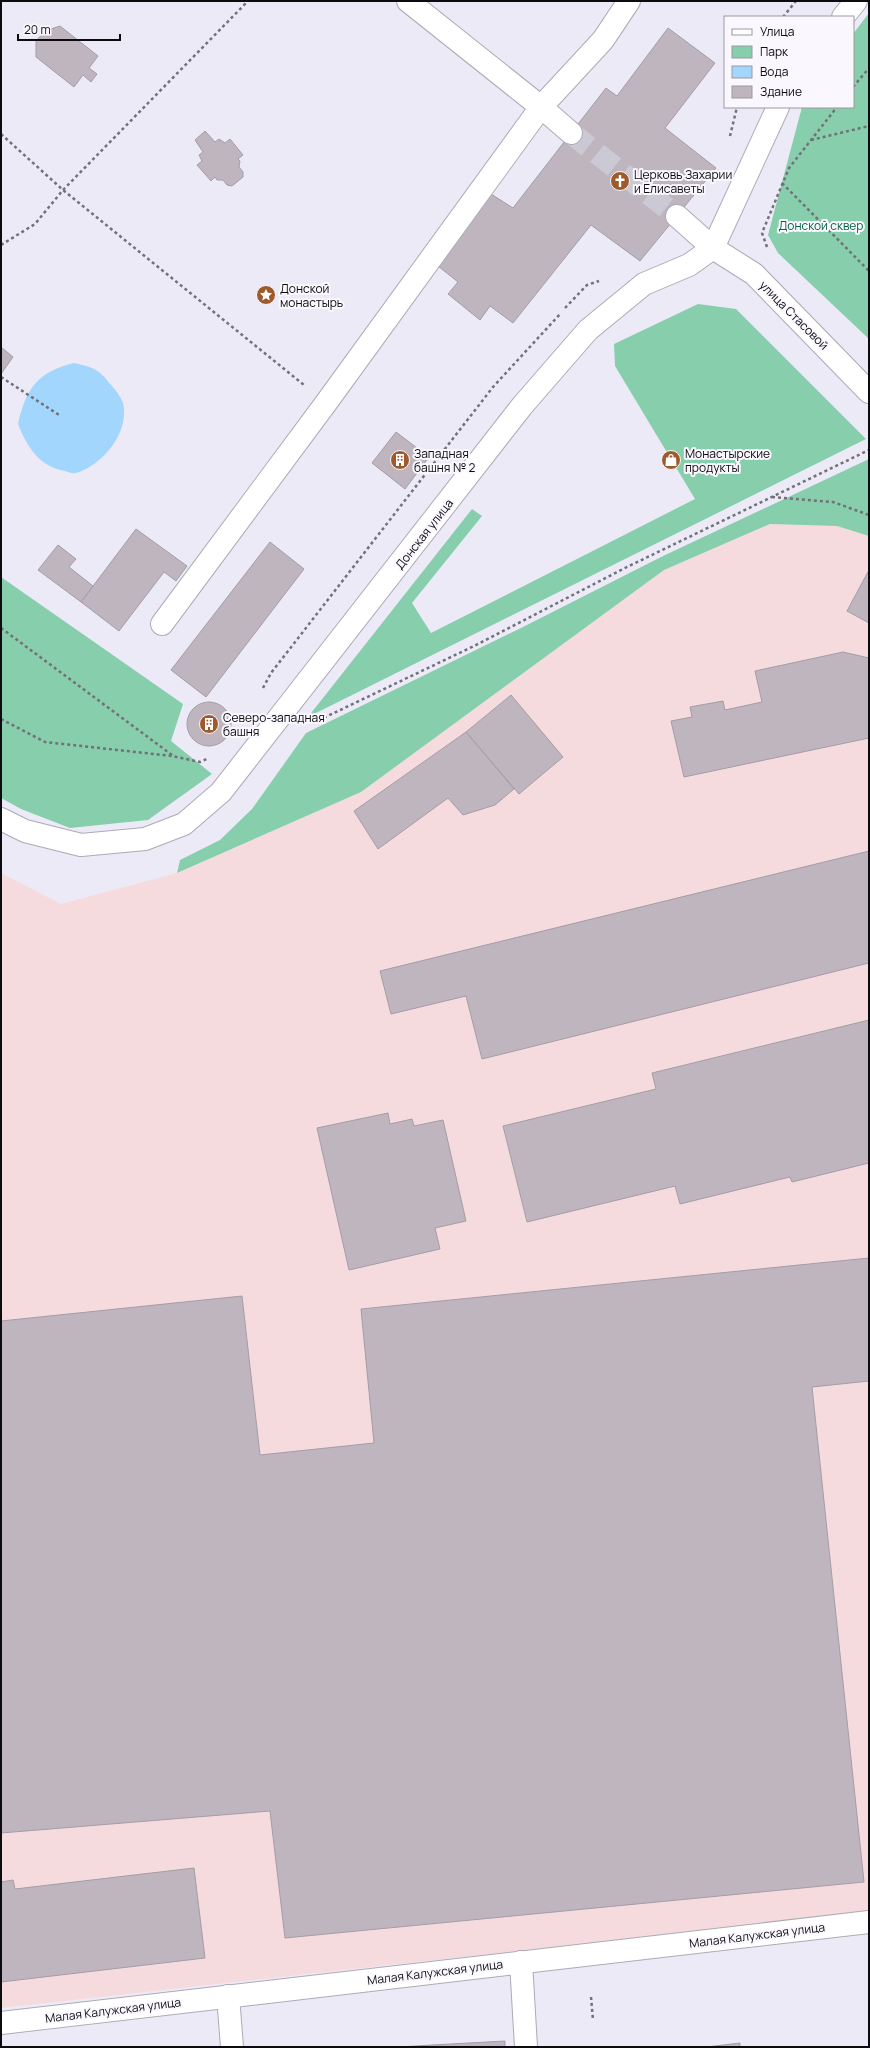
<svg xmlns="http://www.w3.org/2000/svg" width="870" height="2048" font-family="Manrope,sans-serif">
<rect width="100%" height="100%" fill="#edeaf7"/>
<path fill="#f5dbde" d="M770,524L837,526L869,536V1912L1,2008V873L61,904L177,873L361,792L664,570Z"/>
<g fill="#87ceac">
<path d="M869,13V339L778,253L768,235L802,107H853V34Z"/>
<path d="M698,304L736,309L866,439L308,717L472,509L482,516L412,603L431,633L695,499L615,366L614,344Z"/>
<path d="M869,459V536L837,526L770,524L664,570L361,792L177,873L180,860L220,840L252,809L306,733L521,628L663,556Z"/>
<path d="M1,577L183,704L171,741L212,774L148,820L70,828L21,809L1,798Z"/>
</g>
<path fill="#a3d6fc" d="M74,363C93,367 99,369 111,385C115,389 121,397 123,403C130,432 103,465 76,473C73,474 68,472 65,471C40,467 27,447 18,424C26,389 37,372 74,363Z"/>
<g fill="#bfb5bf" stroke="#a59ca5">
<path d="M60,26L98,56L89,68L97,74L91,82L83,75L74,87L36,57V41L45,31Z"/>
<path d="M668,28L715,63L665,128L716,168L640,261L591,225L513,323L490,306L480,320L448,294L458,282L438,266L491,194L513,208L606,88L617,96Z"/>
<path d="M205,131L215,142L219,139L225,143L230,139L243,155L238,159L240,161L239,167L243,172V177L232,186L227,185L223,180H217L215,177L211,181L197,165L202,161L199,155L203,152L195,140Z"/>
<path d="M1,347L13,357L1,374Z"/>
<path d="M396,432L429,457L405,489L372,463Z"/>
<path d="M136,529L187,566L176,581L164,572L119,631L81,602Z"/>
<path d="M270,542L304,569L206,697L171,670Z"/>
<path d="M58,545L76,559L69,567L93,586L81,602L38,570Z"/>
<path d="M869,570V623L847,611Z"/>
<path d="M843,652L869,658V738L684,777L671,721L692,717L690,707L723,701L725,710L762,702L755,671Z"/>
<path d="M511,695L563,757L519,794L466,732Z"/>
<circle cx="209" cy="724" r="22"/>
<path d="M466,732L514,789L495,805L463,815L448,798L378,849L354,811Z"/>
<path d="M869,851V963L482,1059L466,996L391,1014L380,971Z"/>
<path d="M869,1020V1163L792,1182L790,1177L680,1204L675,1186L527,1222L503,1126L656,1089L652,1073Z"/>
<path d="M388,1113L390,1124L412,1119L414,1126L443,1120L466,1221L435,1228L440,1249L349,1270L317,1128Z"/>
<path d="M869,1258V1381L812,1387L864,1882L285,1938L270,1811L1,1833V1321L242,1296L260,1455L374,1443L361,1309Z"/>
<path d="M194,1868L205,1958L1,1982V1882L13,1880L15,1889Z"/>
<path d="M505,2041V2047H399L432,2045Z"/>
<path d="M740,2043V2047H706Z"/>
</g>
<g fill="none" stroke-linecap="round" stroke-linejoin="round">
<path stroke="#cbc9d4" stroke-width="22" stroke-dasharray="22 11" stroke-linecap="butt" d="M571,133L677,216"/>
<defs>
<g id="minor">
<path d="M408,1L541,107L603,40L629,1"/>
<path d="M843,17L856,1"/>
<path d="M677,216L713,248L754,274L869,392"/>
<path d="M162,624L326,403L541,107L571,133"/>
<path d="M1,819L25,831L81,845L145,839L184,824L221,792L522,406L588,330L644,284L689,265L713,248L778,107"/>
<path d="M521,1962L526,2047"/>
<path d="M228,1996L232,2047"/>
<path d="M1,2023L869,1922"/>
</g>
</defs>
<use href="#minor" stroke="#adaab6" stroke-width="24"/>
<g stroke="#727078" stroke-width="2.5" stroke-dasharray="3 3" stroke-linecap="butt">
<path d="M783,17L796,1"/>
<path d="M853,87L869,68"/>
<path d="M1,134L63,190L304,385"/>
<path d="M730,136L737,107"/>
<path d="M811,140L869,126"/>
<path d="M782,183L869,271"/>
<path d="M1,245L35,224L63,190L248,1"/>
<path d="M767,247L762,233L789,168L837,107"/>
<path d="M565,308L587,285L599,281"/>
<path d="M1,377L59,415"/>
<path d="M772,497L833,502L869,515"/>
<path d="M1,628L172,755"/>
<path d="M263,688L271,673L493,387L561,313"/>
<path d="M1,719L45,742L172,756L200,762L209,758"/>
<path d="M313,723L474,646L627,567L869,450"/>
<path d="M591,1997L593,2020"/>
</g>
<use href="#minor" stroke="#fff" stroke-width="22"/>
</g>
<defs>
<symbol id="church-disc" viewBox="-11 -11 22 22"><circle r="9.5" fill="#9e5a2b" stroke="#faf8fe"/><path d="M-1.2-6h2.4v3.5h3.3v2.4h-3.3V6h-2.4V-.1h-3.3v-2.4h3.3Z" fill="#fff"/></symbol>
<symbol id="sight-disc" viewBox="-11 -11 22 22"><circle r="9.5" fill="#9e5a2b" stroke="#faf8fe"/><path d="M0-6L1.8-2.2L6-1.7L2.9 1.2L3.7 5.4L0 3.3L-3.7 5.4L-2.9 1.2L-6-1.7L-1.8-2.2Z" fill="#fff"/></symbol>
<symbol id="building-disc" viewBox="-11 -11 22 22"><circle r="9.5" fill="#9e5a2b" stroke="#faf8fe"/><path d="M-4-6H4V6H1V3H-1V6H-4ZM-2.5-4.3h1.7v1.8h-1.7ZM.8-4.3h1.7v1.8H.8ZM-2.5-1h1.7V.8h-1.7ZM.8-1h1.7V.8H.8Z" fill="#fff"/></symbol>
<symbol id="shop-disc" viewBox="-11 -11 22 22"><circle r="9.5" fill="#9e5a2b" stroke="#faf8fe"/><path d="M-5-2.5h2.3a2.7 3.5 0 0 1 5.4 0H5L5.5 6h-11ZM-1.5-2.5h3a1.5 2.3 0 0 0-3 0Z" fill="#fff"/></symbol>
</defs>
<g fill-rule="evenodd">
<use href="#church-disc" x="609" y="170" width="22" height="22"/>
<use href="#sight-disc" x="255" y="284" width="22" height="22"/>
<use href="#building-disc" x="389" y="449" width="22" height="22"/>
<use href="#shop-disc" x="660" y="449" width="22" height="22"/>
<use href="#building-disc" x="198" y="713" width="22" height="22"/>
</g>
<g text-anchor="middle" dominant-baseline="central" stroke-width="4" stroke-linejoin="round" paint-order="stroke">
<g font-size="12" fill="#0c0b0f" stroke="#faf8fe" text-anchor="start">
<text x="634" y="174">Церковь Захарии<tspan x="634" dy="14">и Елисаветы</tspan></text>
<text x="280" y="288">Донской<tspan x="280" dy="14">монастырь</tspan></text>
<text x="414" y="453">Западная<tspan x="414" dy="14">башня № 2</tspan></text>
<text x="685" y="453">Монастырские<tspan x="685" dy="14">продукты</tspan></text>
<text x="223" y="717">Северо-западная<tspan x="223" dy="14">башня</tspan></text>
</g>
<g font-size="12" fill="#076344" stroke="#faf8fe">
<text x="821" y="225">Донской сквер</text>
</g>
<g font-size="12" fill="#0c0b0f" stroke="#faf8fe">
<text transform="translate(794 315) rotate(45)">улица Стасовой</text>
<text transform="translate(424 534) rotate(-52)">Донская улица</text>
<text transform="translate(757 1935) rotate(-7)">Малая Калужская улица</text>
<text transform="translate(435 1972) rotate(-7)">Малая Калужская улица</text>
<text transform="translate(113 2010) rotate(-7)">Малая Калужская улица</text>
</g>
</g>
<rect width="870" height="2048" fill="none" stroke="#0c0b0f" stroke-width="4"/>
<rect x="724" y="16" width="130" height="92" fill="#faf8fe" stroke="#9b999e"/>
<rect x="732" y="29" width="20" height="6" fill="#ffffff" stroke="#9b999e"/>
<text x="760" y="36" font-size="12" fill="#0c0b0f">Улица</text>
<rect x="732" y="46" width="20" height="12" fill="#87ceac" stroke="#9b999e"/>
<text x="760" y="56" font-size="12" fill="#0c0b0f">Парк</text>
<rect x="732" y="66" width="20" height="12" fill="#a3d6fc" stroke="#9b999e"/>
<text x="760" y="76" font-size="12" fill="#0c0b0f">Вода</text>
<rect x="732" y="86" width="20" height="12" fill="#bfb5bf" stroke="#9b999e"/>
<text x="760" y="96" font-size="12" fill="#0c0b0f">Здание</text>
<path d="M18 34v6h102v-6" fill="none" stroke="#0c0b0f" stroke-width="2"/>
<text x="24" y="34" font-size="12" fill="#0c0b0f" stroke="#faf8fe" stroke-width="3" paint-order="stroke">20 m</text>
</svg>
